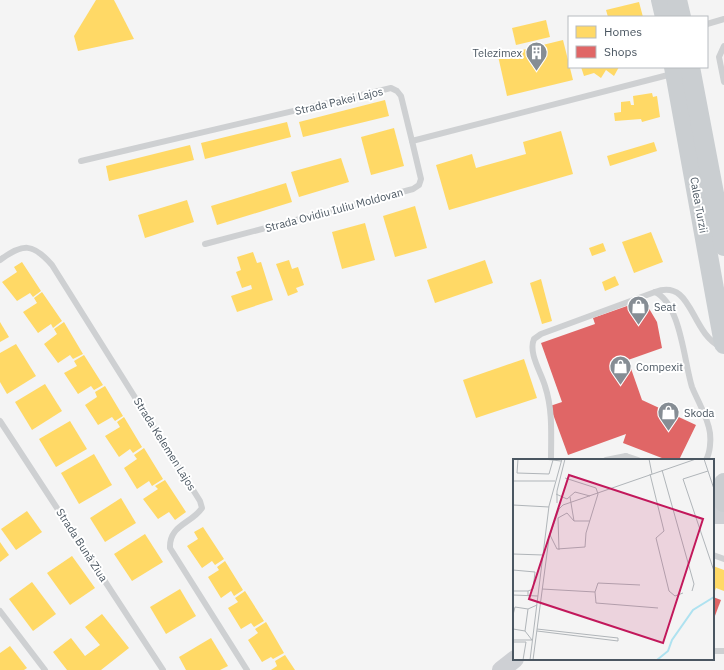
<svg xmlns="http://www.w3.org/2000/svg" width="724" height="670" font-family="'IBM Plex Sans',sans-serif">
<rect width="100%" height="100%" fill="#f4f4f4"/>
<g fill="#ffd966">
<path d="M96,0H114L134,39L78,51L74,36Z"/>
<path d="M639,2L643,17H608L606,10Z"/>
<path d="M546,20L550,37L516,45L512,28Z"/>
<path d="M563,40L573,80L507,96L498,56Z"/>
<path d="M581,67H619L614,76L606,70L601,78L594,73L584,76Z"/>
<path d="M652,93L653,97L657,96L660,117L642,122L641,119L615,121L614,113L621,112V102L630,101L631,105H634L633,96Z"/>
<path d="M385,100L389,116L303,137L299,122Z"/>
<path d="M287,122L291,137L205,159L201,143Z"/>
<path d="M394,128L404,166L371,175L361,137Z"/>
<path d="M561,131L573,174L449,210L436,165L472,154L476,168L526,154L523,142Z"/>
<path d="M654,142L657,151L610,166L607,156Z"/>
<path d="M190,145L194,160L109,181L106,166Z"/>
<path d="M341,158L349,182L299,197L291,172Z"/>
<path d="M286,183L292,202L217,225L211,206Z"/>
<path d="M187,200L194,222L145,238L138,215Z"/>
<path d="M415,206L427,248L395,257L383,216Z"/>
<path d="M365,223L375,260L342,269L332,232Z"/>
<path d="M651,232L663,262L634,273L622,242Z"/>
<path d="M603,243L606,251L592,256L589,248Z"/>
<path d="M253,252L257,263L261,262L273,300L237,312L231,296L252,289L251,285L242,288L236,272L241,270L237,257Z"/>
<path d="M289,260L292,269L298,267L304,285L296,288L298,292L288,296L276,264Z"/>
<path d="M485,260L493,283L435,303L427,280Z"/>
<path d="M22,262L41,291L33,297L30,293L17,301L2,282L17,272L14,267Z"/>
<path d="M615,276L619,285L605,291L602,282Z"/>
<path d="M541,279L552,321L542,324L530,283Z"/>
<path d="M42,292L62,321L53,328L51,324L38,333L23,312L37,303L34,298Z"/>
<path d="M0,322L9,337L0,342Z"/>
<path d="M64,322L83,354L73,359L70,355L58,363L44,344L57,334L54,329Z"/>
<path d="M16,344L36,376L7,394L0,382V353Z"/>
<path d="M84,355L103,385L94,390L91,386L78,394L64,373L77,366L74,361Z"/>
<path d="M524,359L537,398L476,418L463,380Z"/>
<path d="M45,384L62,411L32,430L15,402Z"/>
<path d="M105,386L123,416L115,421L112,417L98,425L85,405L97,397L95,392Z"/>
<path d="M124,417L142,447L133,453L130,449L119,457L105,436L120,427L117,422Z"/>
<path d="M70,421L87,449L56,467L39,439Z"/>
<path d="M144,448L163,479L152,486L149,481L137,489L124,468L137,459L134,455Z"/>
<path d="M94,454L112,485L79,504L61,473Z"/>
<path d="M165,480L186,512L175,520L169,512L158,519L143,499L158,489L155,486Z"/>
<path d="M121,498L136,523L105,542L90,518Z"/>
<path d="M27,511L42,532L16,550L1,529Z"/>
<path d="M203,527L224,559L215,565L212,561L202,568L187,546L198,539L194,532Z"/>
<path d="M145,534L163,562L132,581L114,554Z"/>
<path d="M0,542L9,555L0,562Z"/>
<path d="M72,556L95,588L70,605L47,573Z"/>
<path d="M225,561L243,590L234,596L231,591L221,598L208,577L219,570L217,567Z"/>
<path d="M713,566L724,570V591L716,588L713,596Z"/>
<path d="M32,582L56,614L33,631L9,599Z"/>
<path d="M180,589L196,616L166,634L150,607Z"/>
<path d="M245,591L264,621L254,627L251,623L241,629L228,608L238,602L235,598Z"/>
<path d="M102,614L129,648L101,670H67L53,652L71,638L85,656L100,645L85,627Z"/>
<path d="M266,622L284,653L273,659L271,657L262,662L248,640L258,633L255,629Z"/>
<path d="M211,638L228,666L220,670H186L179,657Z"/>
<path d="M10,646L27,668L24,670H0V653Z"/>
<path d="M285,655L295,670H271L277,666L275,661Z"/>
</g>
<g fill="#e06666">
<path d="M644,300L657,322L662,348L628,360L642,400L696,425L679,460H667L623,443L626,434L568,455L550,406L562,402L541,343L595,324L593,318Z"/>
<path d="M713,597L721,600L713,621Z"/>
</g>
<g fill="none" stroke-linecap="round" stroke-linejoin="round">
<g stroke="#ced0d2" stroke-width="6">
<path d="M707,24L724,19"/>
<path d="M724,46L719,57L724,82"/>
<path d="M81,161L391,88L397,91L401,96L412,141L672,74"/>
<path d="M205,244L413,189L419,185L421,179L412,141"/>
<path d="M0,260C23,243 33,243 52,265L200,501L202,508C191,524 169,525 170,548L247,670"/>
<path d="M655,292C681,304 684,362 692,387C698,402 708,417 710,433C711,441 710,453 706,460"/>
<path d="M0,421L163,670"/>
<path d="M626,456L638,460"/>
<path d="M551,460C551,435 553,410 545,386C541,372 528,353 534,339L541,334L655,292C693,278 690,333 721,347"/>
<path d="M606,460L626,456L628,460"/>
<path d="M713,555L724,559"/>
<path d="M0,611L45,670"/>
<path d="M713,651H724"/>
</g>
<g stroke="#ced0d4" stroke-width="18">
<path d="M713,515H724"/>
<path d="M501,670L515,659"/>
</g>
<g stroke="#caced1" stroke-width="20">
<path d="M661,0L665,17"/>
<path d="M677,0L681,17"/>
<path d="M674,67L724,344"/>
<path d="M690,67L724,246"/>
<path d="M724,483L722,490L724,502"/>
</g>
</g>
<defs>
<symbol id="building-pin" viewBox="-11 -11 22 30"><path d="M0 17L-7.5 6A9.5 9.5 0 1 1 7.5 6Z" fill="#868d94" stroke="#fff"/><path d="M-4-6H4V6H1V3H-1V6H-4ZM-2.5-4.3h1.7v1.8h-1.7ZM.8-4.3h1.7v1.8H.8ZM-2.5-1h1.7V.8h-1.7ZM.8-1h1.7V.8H.8Z" fill="#fff"/></symbol>
<symbol id="shop-pin" viewBox="-11 -11 22 30"><path d="M0 17L-7.5 6A9.5 9.5 0 1 1 7.5 6Z" fill="#868d94" stroke="#fff"/><path d="M-5-2.5h2.3a2.7 3.5 0 0 1 5.4 0H5L5.5 6h-11ZM-1.5-2.5h3a1.5 2.3 0 0 0-3 0Z" fill="#fff"/></symbol>
</defs>
<g fill-rule="evenodd">
<use href="#building-pin" x="524" y="40" width="25" height="34"/>
<use href="#shop-pin" x="626" y="294" width="25" height="34"/>
<use href="#shop-pin" x="608" y="354" width="25" height="34"/>
<use href="#shop-pin" x="656" y="400" width="25" height="34"/>
</g>
<g text-anchor="middle" dominant-baseline="central" stroke-width="4" stroke-linejoin="round" paint-order="stroke">
<g font-size="11" fill="#4a5661" stroke="#fff" text-anchor="start">
<text x="522" y="53" text-anchor="end">Telezimex</text>
<text x="654" y="307">Seat</text>
<text x="636" y="367">Compexit</text>
<text x="684" y="413">Skoda</text>
</g>
<g font-size="11" fill="#4a5661" stroke="#fff">
<text transform="translate(339 101) rotate(-13)">Strada Pakei Lajos</text>
<text transform="translate(699 205) rotate(80)">Calea Turzii</text>
<text transform="translate(334 210) rotate(-15)">Strada Ovidiu Iuliu Moldovan</text>
<text transform="translate(165 444) rotate(58)">Strada Kelemen Lajos</text>
<text transform="translate(82 545) rotate(57)">Strada Bună Ziua</text>
</g>
</g>
<g transform="translate(513 459)">
<rect width="201" height="201" fill="#f4f4f4"/>
<path fill="none" stroke="#aee2f0" stroke-width="2" d="M144,201L155,192L159,181L180,151L201,138"/>
<path fill="none" stroke="#b0b5b9" stroke-width="1" d="M5,0L4,14L36,15L40,1M31,0L48,2M136,0L139,15M191,0L201,30M149,11L181,125L179,132M195,12L170,20L201,112M137,15L151,72L143,79L156,132L162,137L170,134M0,22H42M43,35L54,40L62,33L77,37M57,38L61,62H77M44,44V32L52,0M0,46L36,48M37,76L44,90L72,88L73,74L85,35L83,29L52,19M46,91L45,59L54,54L61,62M0,95L30,96M0,111L22,113L20,130L15,132V137M29,130L82,133L83,144L145,149M0,132H15M82,133L85,124L127,126M0,136L25,137M0,156L2,148L15,150M0,170L12,172M24,172L105,182V179L24,170M0,181H19M19,181L12,172L15,150L24,146M0,183H13L10,201M17,201L36,47L49,0M20,201L36,79L46,50L50,46L183,0"/>
<path fill="#c2185b" fill-opacity="0.15" stroke="#c2185b" stroke-width="2" d="M56,16L190,60L150,184L16,140Z"/>
<rect width="201" height="201" fill="none" stroke="#4a5661" stroke-width="2"/>
</g>
<rect x="568" y="16" width="140" height="52" fill="#ffffff" stroke="#b7bbc0"/>
<rect x="576" y="26" width="20" height="12" fill="#ffd966" stroke="#b7bbc0"/>
<text x="604" y="36" font-size="12" fill="#4a5661">Homes</text>
<rect x="576" y="46" width="20" height="12" fill="#e06666" stroke="#b7bbc0"/>
<text x="604" y="56" font-size="12" fill="#4a5661">Shops</text>
</svg>
